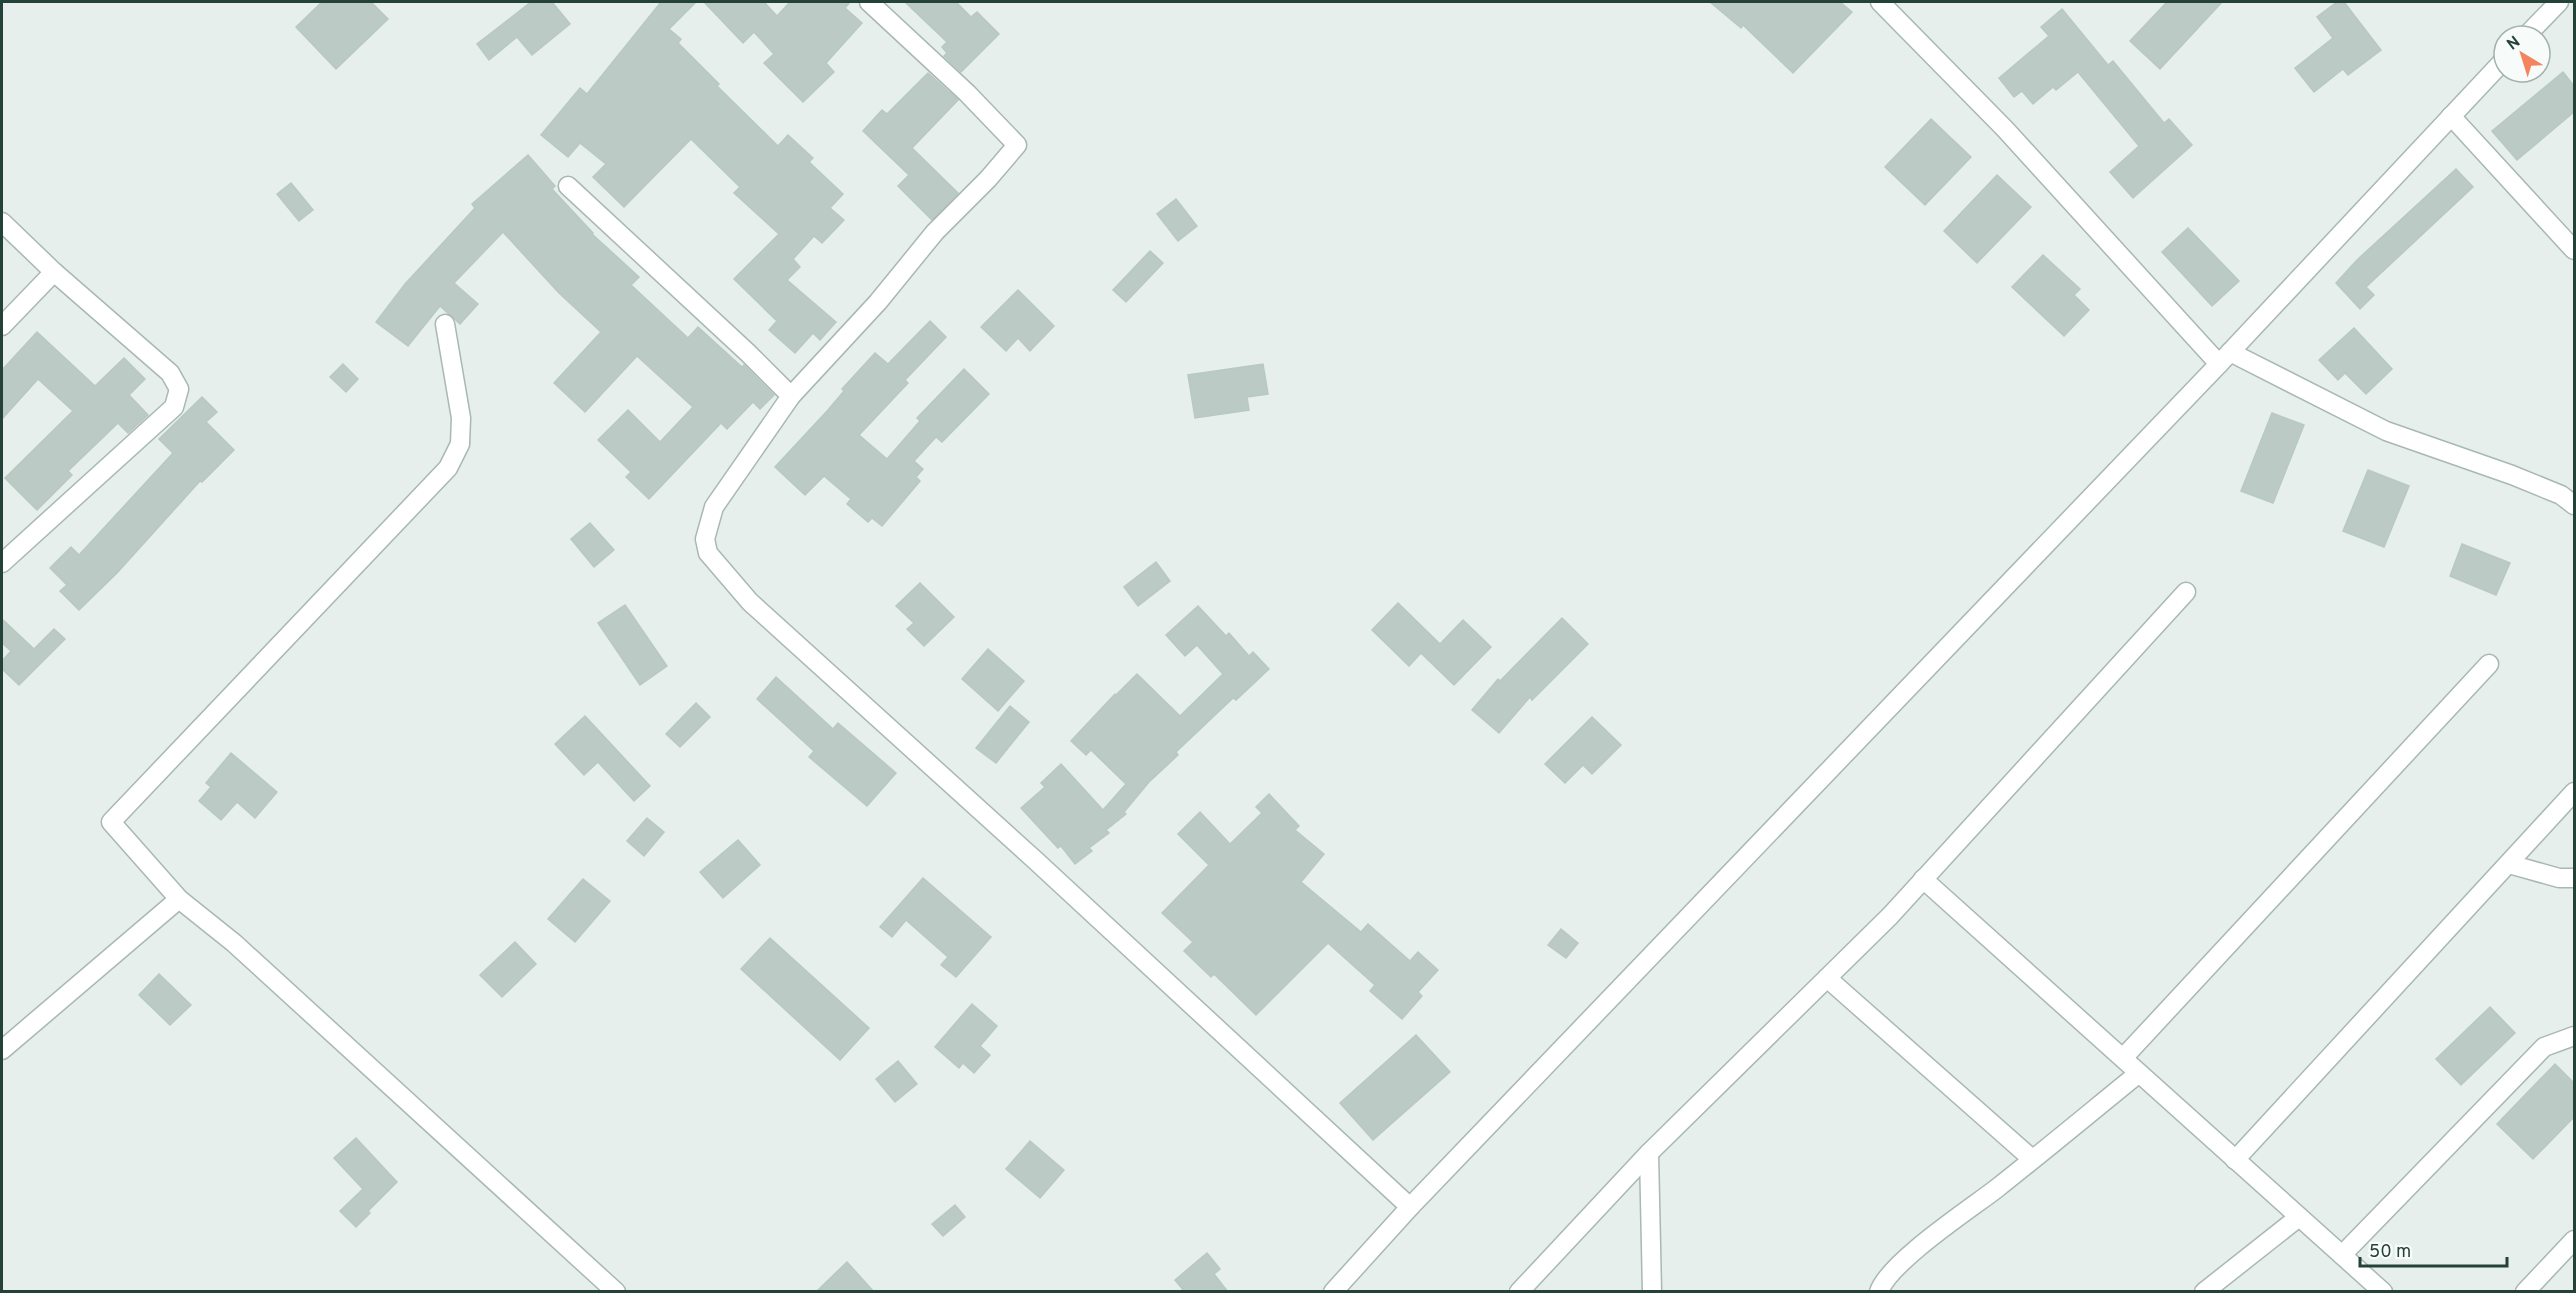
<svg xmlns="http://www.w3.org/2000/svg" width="2576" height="1293" font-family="Overpass,sans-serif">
<rect width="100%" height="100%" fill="#e6efeb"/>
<g fill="#bbcac4" stroke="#b8c9c2" stroke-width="1.5">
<path d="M322,2H371L388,19L336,69L296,27Z"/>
<path d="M531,2H552L570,24L532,55L517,37L489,60L477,44Z"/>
<path d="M661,2H696L669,29L681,39L678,43L719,84L717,86L778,146L788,135L813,158L809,162L843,194L830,208L844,220L822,243L814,236L793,259L800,267L787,280L836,322L820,340L813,333L795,353L769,330L777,321L734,279L779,234L734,193L740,187L691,139L624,207L593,177L606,164L580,143L568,157L541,135L580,88L587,94Z"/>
<path d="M704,2H764L777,16L790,2H850L845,8L862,23L826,63L834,72L803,102L764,63L774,54L754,32L743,43Z"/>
<path d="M905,2H956L971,17L977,12L999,34L961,72L944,56L947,53L942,47L947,42Z"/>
<path d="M1710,2H1840L1852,12L1793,73L1743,25L1741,28Z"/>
<path d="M2167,2H2222L2160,69L2130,41Z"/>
<path d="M2337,2H2344L2381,50L2348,75L2343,69L2314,92L2295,68L2333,38L2317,17Z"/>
<path d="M2062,9L2108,65L2113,61L2164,123L2169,119L2192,145L2133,198L2110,172L2139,146L2078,72L2056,90L2053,87L2033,104L2022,91L2014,97L1999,78L2049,36L2041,27Z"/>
<path d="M2563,72L2574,86V112L2517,160L2492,131Z"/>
<path d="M928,73L958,100L912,148L958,193L932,220L898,186L909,175L863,131L882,110L887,114Z"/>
<path d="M1931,119L1971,157L1925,205L1885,167Z"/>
<path d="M528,155L555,186L552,189L593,233L592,234L639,277L631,285L688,338L698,327L742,367L744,365L774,395L760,409L753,402L727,429L721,423L649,499L626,477L631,472L598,440L628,410L660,442L693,407L637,356L585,412L554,383L601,332L559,293L503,232L454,283L478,304L460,324L440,306L408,346L376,322L405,284L475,208L472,204Z"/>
<path d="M2456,169L2473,187L2366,287L2374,295L2360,309L2336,283L2357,260Z"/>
<path d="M1997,175L2031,207L1977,263L1944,231Z"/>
<path d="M291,183L313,210L299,221L277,194Z"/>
<path d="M1176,199L1197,226L1178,241L1157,214Z"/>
<path d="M2188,228L2239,281L2212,306L2162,252Z"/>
<path d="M1150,251L1163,263L1126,302L1113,290Z"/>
<path d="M2043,255L2080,289L2074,295L2089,310L2064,336L2012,287Z"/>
<path d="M1018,290L1054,326L1030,351L1018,338L1006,351L981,327Z"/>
<path d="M930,321L946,337L905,380L908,383L859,435L887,459L920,421L917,418L964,369L989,394L942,442L936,437L914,461L923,469L916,477L920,481L882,526L872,518L868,522L847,504L851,499L824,476L805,495L775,467L828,410L844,391L842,389L875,353L888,364Z"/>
<path d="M2354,328L2392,369L2366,394L2345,373L2338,380L2319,360Z"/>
<path d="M37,332L95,386L124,358L145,379L129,395L148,415L128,433L118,423L68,471L72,475L37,510L5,478L73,411L38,379L2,419V370Z"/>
<path d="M343,364L358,379L346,392L330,377Z"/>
<path d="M1263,364L1268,394L1247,397L1249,410L1195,418L1188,375Z"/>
<path d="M202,397L217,412L206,422L234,450L202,482L200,481L117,573L79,610L60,591L67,585L50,568L71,547L79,555L173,453L159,439Z"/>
<path d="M2272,413L2304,425L2273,503L2241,491Z"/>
<path d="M2368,470L2409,486L2384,547L2343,531Z"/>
<path d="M590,523L614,550L594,567L571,539Z"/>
<path d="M2462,544L2510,563L2496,595L2450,576Z"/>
<path d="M1156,562L1170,581L1138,606L1124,587Z"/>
<path d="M920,583L954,617L924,646L907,629L914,623L896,606Z"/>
<path d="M1398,603L1440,644L1463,620L1491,647L1454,685L1421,653L1409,666L1372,630Z"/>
<path d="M625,605L667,666L640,685L598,623Z"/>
<path d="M1198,606L1226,636L1229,633L1249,656L1253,652L1269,669L1236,700L1233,698L1176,752L1178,755L1149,782L1124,812L1126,814L1106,830L1109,833L1089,848L1092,851L1075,864L1061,846L1058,848L1021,808L1045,787L1041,783L1061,764L1103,810L1126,784L1091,750L1086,755L1071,741L1115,694L1116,695L1137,674L1180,716L1223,674L1197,645L1185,656L1166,635Z"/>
<path d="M1562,618L1588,644L1532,700L1530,697L1499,733L1472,710L1498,679L1500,681Z"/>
<path d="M2,619L34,649L54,629L65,639L19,685L2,669V661L11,651L2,643Z"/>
<path d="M988,649L1024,681L998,711L962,679Z"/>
<path d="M776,677L833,729L838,723L896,773L867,806L809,757L814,751L757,699Z"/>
<path d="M696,703L710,717L680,747L666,734Z"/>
<path d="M1010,706L1029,722L996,763L976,748Z"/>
<path d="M585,716L650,786L634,801L598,762L584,775L555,744Z"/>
<path d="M1592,717L1621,745L1592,774L1583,765L1565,783L1545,764Z"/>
<path d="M231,753L277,792L255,818L237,802L221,820L199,801L211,787L206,783Z"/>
<path d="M1269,794L1299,826L1295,830L1324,854L1301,882L1361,932L1368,924L1410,961L1418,952L1438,970L1418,992L1422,996L1402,1019L1370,991L1375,985L1328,943L1256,1015L1214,974L1211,977L1184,951L1193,942L1162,913L1209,865L1178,834L1200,812L1230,844L1262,813L1256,807Z"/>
<path d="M647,818L664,832L644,856L627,841Z"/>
<path d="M738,840L760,865L723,898L700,872Z"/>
<path d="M923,878L991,937L956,977L941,965L948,957L906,920L892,937L880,927Z"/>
<path d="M583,879L610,901L575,942L548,919Z"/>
<path d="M1561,929L1578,943L1566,958L1548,945Z"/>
<path d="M770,938L869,1028L840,1060L741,969Z"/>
<path d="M515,942L536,964L502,997L480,975Z"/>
<path d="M159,974L191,1005L170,1025L139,995Z"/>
<path d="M972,1004L997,1026L980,1046L990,1055L974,1073L963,1063L959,1068L935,1047Z"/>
<path d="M2490,1007L2515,1033L2461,1085L2436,1059Z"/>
<path d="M1416,1035L1450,1072L1373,1140L1340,1103Z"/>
<path d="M898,1061L917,1084L895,1102L876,1079Z"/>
<path d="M2555,1064L2574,1083V1117L2533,1159L2497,1124Z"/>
<path d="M356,1138L397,1182L368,1211L370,1213L356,1227L340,1211L363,1189L334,1158Z"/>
<path d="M1030,1141L1064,1170L1040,1198L1006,1169Z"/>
<path d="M955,1205L965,1217L943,1236L932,1224Z"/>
<path d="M1207,1253L1220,1269L1214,1274L1228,1292H1185L1175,1280Z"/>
<path d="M847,1262L874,1292H816Z"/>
</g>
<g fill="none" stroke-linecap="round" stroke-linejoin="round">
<defs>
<g id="minor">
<path d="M869,2L967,93L1017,145L988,179L935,232L878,302L791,396L714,507L705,539L708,553L750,602L1035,860L1410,1207"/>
<path d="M1880,2L2005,129L2219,364"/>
<path d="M2451,116L2574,250"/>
<path d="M568,186L748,353L791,396"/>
<path d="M2,222L54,272L170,373L179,389L174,407L2,563"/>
<path d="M445,324L461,418L460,444L448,468L111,822L179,899L234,943L616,1292"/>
<path d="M2,326L54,272"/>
<path d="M2230,352L2386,431L2512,475L2561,495L2574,505"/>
<path d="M2509,864L2559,878H2574"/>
<path d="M1923,879L2383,1292"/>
<path d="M1827,978L2032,1159"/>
<path d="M2,1050L179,899"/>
<path d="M2123,1058L2489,664"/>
<path d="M1649,1153L1652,1292"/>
<path d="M2235,1160L2574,792"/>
<path d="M2342,1255L2544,1047L2574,1036"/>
<path d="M1519,1292L1649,1153L1890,916L2186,592"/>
<path d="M1879,1292C1888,1263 1970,1209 1996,1189C2044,1151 2091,1112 2139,1073"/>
<path d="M2204,1292L2299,1217"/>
<path d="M2525,1292L2574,1240"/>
</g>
<g id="tertiary">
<path d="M2526,36L2559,2"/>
<path d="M1333,1292L1410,1207L2219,364L2504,60"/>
</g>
</defs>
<use href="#minor" stroke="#a8b8b2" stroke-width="21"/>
<use href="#tertiary" stroke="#a8b8b2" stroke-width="21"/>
<use href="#minor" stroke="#fff" stroke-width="18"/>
<use href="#tertiary" stroke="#fff" stroke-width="18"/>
</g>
<rect width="2576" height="1293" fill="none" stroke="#24423a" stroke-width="6"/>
<g transform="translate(2522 54) rotate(322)"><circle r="28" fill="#f7fbf9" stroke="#a3b1ad" stroke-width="1.5"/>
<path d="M0-4.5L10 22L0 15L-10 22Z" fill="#f4845f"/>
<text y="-9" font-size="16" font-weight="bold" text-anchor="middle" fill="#24423a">N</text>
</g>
<path d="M2360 1257v9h147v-9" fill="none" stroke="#24423a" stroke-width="3"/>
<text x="2369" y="1257" font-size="18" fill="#24423a" stroke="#f7fbf9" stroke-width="4.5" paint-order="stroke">50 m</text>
</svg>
